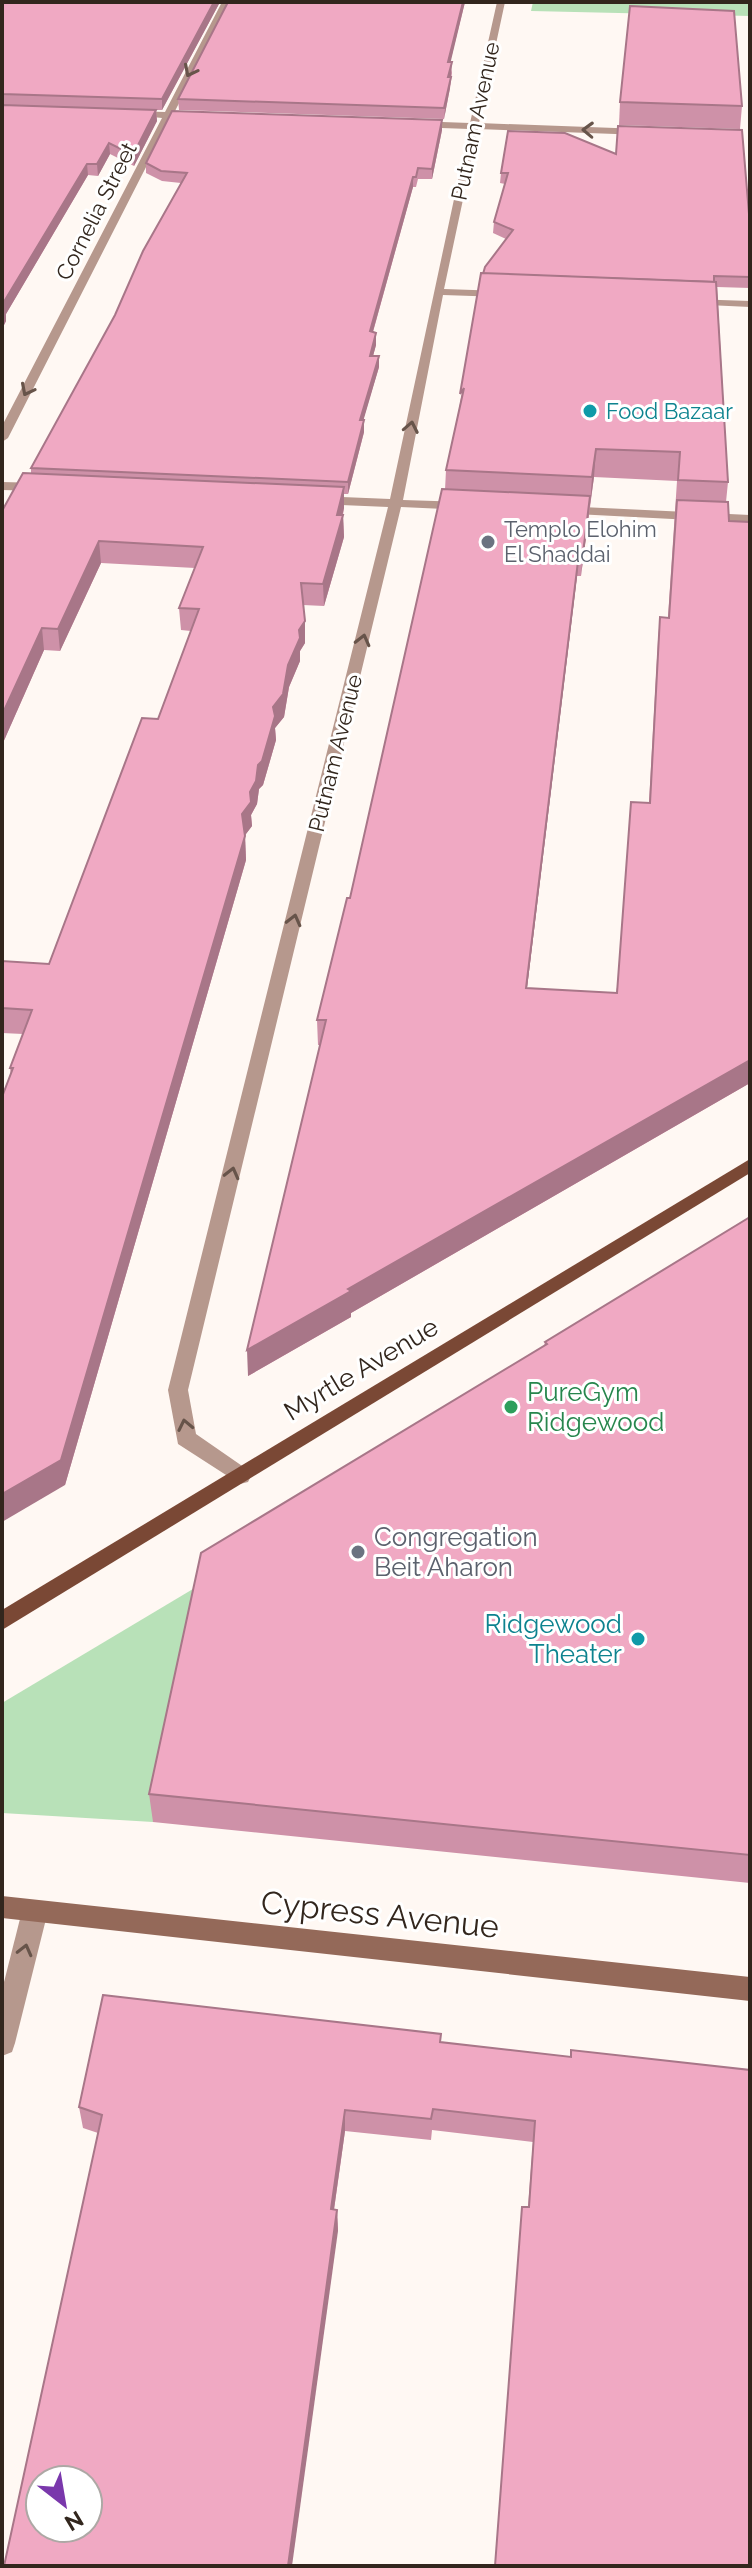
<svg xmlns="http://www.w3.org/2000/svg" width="752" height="2568" font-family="Raleway,sans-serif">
<rect width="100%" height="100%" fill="#fff8f3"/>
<g fill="#b8e1b8">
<path d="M533,2H750V16L531,11Z"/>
<path d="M203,1583L153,1822L2,1813V1703Z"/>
</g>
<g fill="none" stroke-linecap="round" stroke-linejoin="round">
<g fill="#b6988d" fill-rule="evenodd">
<path d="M222,2H230L174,113L199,116L194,119L171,118L8,438L2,442V426L162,118L125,114L130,111L165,112Z"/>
<path d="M497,2H505L479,123L642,129L647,132L642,135L478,129L444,289L502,291L507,294L502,297L443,295L403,500L466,502L472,506L466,510L401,507L188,1390L196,1434L248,1470L251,1476L248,1482L240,1484L178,1444L168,1390L388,507L318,504L312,500L318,496L390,499L469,129L414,127L409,124L414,121L470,123Z"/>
<path d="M690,299L750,301V307L686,304V300Z"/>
<path d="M2,482L42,483L48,487L42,491L2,490Z"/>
<path d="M561,506L750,515V523L556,513L555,510Z"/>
<path d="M35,1900L44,1903L48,1911L15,2043L12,2052L2,2056V1990L22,1911L26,1903Z"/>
</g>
<path fill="#946959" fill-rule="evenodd" d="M2,1896L750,1977V2001L2,1918Z"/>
<path fill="#7a4835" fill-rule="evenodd" d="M750,1159V1173L2,1630V1610Z"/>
</g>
<g fill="#ce91a8" fill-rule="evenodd">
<path d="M2,2H220L162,110H156L157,121L134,166L110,154L98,176L88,175L6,314V321L2,329Z"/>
<path d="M465,2L450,62L452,73L450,88L444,119L179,110L178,99Z"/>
<path d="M620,102L742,106L740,129L619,125Z"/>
<path d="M442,120V130L432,179H418L416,187H413L373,332L376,345L373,356L379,367L363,420L364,432L348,494H344V508L343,515L344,537L324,606L303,605L305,643L300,651V661L289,687L284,717L275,728L276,740L263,785L259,789L257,804L251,815L252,826L245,835L246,860L65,1485L10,1068L23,1034L2,1033V961L49,964L158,719L191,631L181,630L179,608L195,568L101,563L60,651L44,650L2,745V511L31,473V468L115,315L181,183L162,181L146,173V163Z"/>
<path d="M508,131L750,226V288L717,287L728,482L726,502L750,1083L351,1313V1317L248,1376L320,1045H318L317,1020L350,898L445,490L446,470L459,409L483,274L506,239L493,233L494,222L505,184L500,183L501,173ZM594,477L677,481L668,617H660L658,640L649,803L616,993L527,988L577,576H581Z"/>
<path d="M750,1217V1883L153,1822L149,1794L544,1346L545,1342Z"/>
<path d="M441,2042L570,2057L750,2070L528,2207L533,2142L432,2130L431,2140L345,2131L334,2210H337L338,2231L98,2133L83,2128L79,2107Z"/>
</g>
<g fill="#a87688">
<path d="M214,2H220L162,110V99Z"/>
<path d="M463,2H465L448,73V62Z"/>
<path d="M452,62L450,88L444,119L448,77Z"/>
<path d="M156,110L157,121L134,166L133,155Z"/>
<path d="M442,120V130L432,179V169Z"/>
<path d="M109,143L110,154L98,176L97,164Z"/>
<path d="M87,164L88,175L6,314V321L2,329V305Z"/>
<path d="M413,177V187L370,342V331Z"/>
<path d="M376,333V345L370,367V356Z"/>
<path d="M379,356V367L360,432V420Z"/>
<path d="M364,420V432L348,494V482Z"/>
<path d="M596,449L594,477L590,505L592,477Z"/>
<path d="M344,487V508L337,537V515Z"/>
<path d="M590,496L588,519L581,576L583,553Z"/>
<path d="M343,515L344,537L324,606L323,584Z"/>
<path d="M99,541L101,563L60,651L58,629Z"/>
<path d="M579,553L577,576L524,1013L526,988Z"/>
<path d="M305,621V643L300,651V661L289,687L284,717L275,728L276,740L263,785L259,789L257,804L251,815L252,826L243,838L242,814L258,765L273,707L299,630Z"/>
<path d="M42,628L44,650L2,745V715Z"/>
<path d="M245,836L246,860L65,1485L2,1522V1494Z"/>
<path d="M750,1060V1083L351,1313V1317L248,1376L247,1350L348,1289Z"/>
<path d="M345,2110V2131L331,2230V2209Z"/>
<path d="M337,2210L338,2231L292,2566H288Z"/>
</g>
<g fill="#f0a9c3" stroke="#a87688" stroke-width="2" fill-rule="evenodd">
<path d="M2,2H214L162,99L2,94Z"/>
<path d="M228,2H463L448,62H452L448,77H451L444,108L178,99Z"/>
<path d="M630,6L734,11L742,106L620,102Z"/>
<path d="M2,105L156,110L133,155L109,143L97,164H87L2,305Z"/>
<path d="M172,111L442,120L432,169L418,168L416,177H413L370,331L376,333L370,356H379L360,420H364L348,482L31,468L115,315L143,251L187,173L161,171L146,163Z"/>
<path d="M618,126L742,130L750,226V277L714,276V282L483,274L485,267L513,230L494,222L508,173H501L508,131L565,133L616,154Z"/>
<path d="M481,273L716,282L728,482L678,480L680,452L596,449L592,477L446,470L464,388L460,394Z"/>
<path d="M23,473L344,487L337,515H343L323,584L301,583L305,621L299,630L300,638L288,665L283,694L273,707L275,716L262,761L258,765L256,781L250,792L251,802L242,814L245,836L61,1460L2,1494V1097L13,1068H10L32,1010L2,1008V961L49,964L142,718L158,719L199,609L179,608L203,547L99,541L58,629L42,628L2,715V511Z"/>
<path d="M442,489L590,496L583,553H579L526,988L617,993L631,802L650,803L660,617L669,618L677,500L728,502L729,521L750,522V1060L348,1289L351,1291L247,1350L326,1020H317L347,898H350Z"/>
<path d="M750,1217V1855L149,1794L201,1553L547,1344L545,1342Z"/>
<path d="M103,1995L441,2034L440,2042L571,2057V2050L750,2070V2566H495L522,2207H529L535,2121L433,2109L431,2119L345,2110L331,2209L337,2210L288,2566H4L102,2115L79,2107ZM40,2480H88V2528H40Z"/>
</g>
<defs><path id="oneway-chevron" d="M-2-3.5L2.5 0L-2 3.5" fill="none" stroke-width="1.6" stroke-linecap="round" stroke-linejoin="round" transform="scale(2)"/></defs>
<g stroke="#67544a">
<use href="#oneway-chevron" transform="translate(190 71) rotate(117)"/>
<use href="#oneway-chevron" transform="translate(588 130) rotate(-178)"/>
<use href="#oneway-chevron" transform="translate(27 390) rotate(117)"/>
<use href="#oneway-chevron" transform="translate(411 427) rotate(-79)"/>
<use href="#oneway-chevron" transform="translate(363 640) rotate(-76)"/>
<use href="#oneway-chevron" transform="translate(294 920) rotate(-76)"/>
<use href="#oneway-chevron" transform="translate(232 1173) rotate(-76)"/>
<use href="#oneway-chevron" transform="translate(185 1425) rotate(-102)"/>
<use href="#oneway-chevron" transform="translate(25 1950) rotate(-76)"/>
</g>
<g fill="#0f9aa8" stroke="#fff" stroke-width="3">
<circle cx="590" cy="411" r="8"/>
<circle cx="638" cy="1639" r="8"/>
</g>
<g fill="#6b7280" stroke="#fff" stroke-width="3">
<circle cx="488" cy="542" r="8"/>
<circle cx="358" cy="1552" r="8"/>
</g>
<circle fill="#2e9e5b" stroke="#fff" stroke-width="3" cx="511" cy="1407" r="8"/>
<g text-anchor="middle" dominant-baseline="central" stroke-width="6" stroke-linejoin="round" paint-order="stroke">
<g font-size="22" fill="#32261d" stroke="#fff">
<text transform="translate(475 121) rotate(-78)">Putnam Avenue</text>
<text transform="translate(96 211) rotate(-63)">Cornelia Street</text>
<text transform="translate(335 753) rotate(-76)">Putnam Avenue</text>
</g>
<g font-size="22" fill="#0d838f" stroke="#fff" text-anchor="start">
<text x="606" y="411">Food Bazaar</text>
</g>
<g font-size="22" fill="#5b616d" stroke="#fff" text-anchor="start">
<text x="504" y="529">Templo Elohim<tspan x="504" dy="25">El Shaddai</tspan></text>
</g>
<g font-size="26" fill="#32261d" stroke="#fff">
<text transform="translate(361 1369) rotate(-31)">Myrtle Avenue</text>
</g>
<g font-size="26" fill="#27864d" stroke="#fff" text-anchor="start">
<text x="527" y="1392">PureGym<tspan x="527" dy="30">Ridgewood</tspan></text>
</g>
<g font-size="26" fill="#5b616d" stroke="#fff" text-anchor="start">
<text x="374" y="1537">Congregation<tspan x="374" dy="30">Beit Aharon</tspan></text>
</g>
<g font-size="26" fill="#0d838f" stroke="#fff" text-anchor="end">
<text x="622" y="1624">Ridgewood<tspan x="622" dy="30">Theater</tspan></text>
</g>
<g font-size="32" fill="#32261d" stroke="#fff">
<text transform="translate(380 1914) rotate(6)">Cypress Avenue</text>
</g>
</g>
<rect width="752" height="2568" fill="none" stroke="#32261d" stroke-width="8"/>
<g transform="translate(64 2504) rotate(149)"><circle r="38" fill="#ffffff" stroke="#ada8a5" stroke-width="2"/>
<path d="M0-6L14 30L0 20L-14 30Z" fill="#7a38ac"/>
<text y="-12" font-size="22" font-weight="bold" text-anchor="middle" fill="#32261d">N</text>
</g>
</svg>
